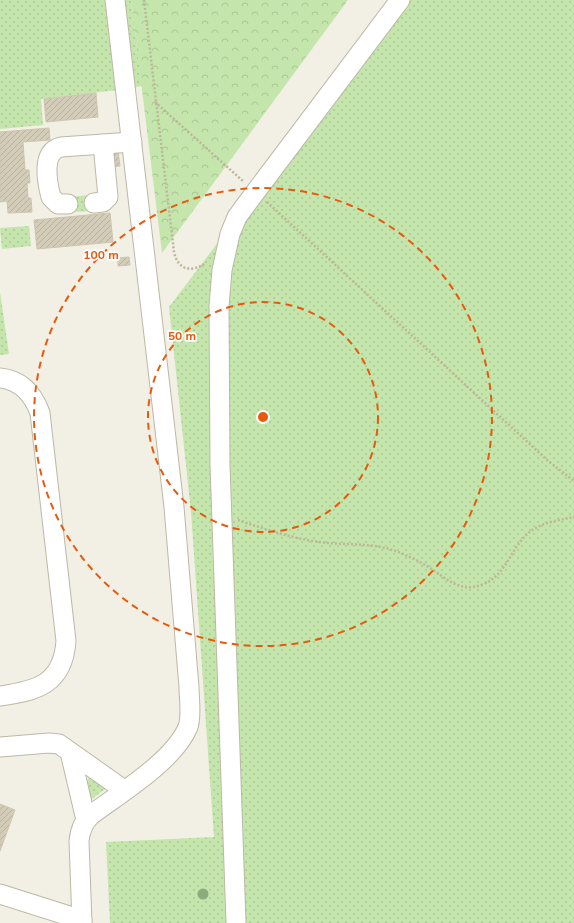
<svg xmlns="http://www.w3.org/2000/svg" width="574" height="923" font-family="'Nunito Sans',sans-serif">
<defs>
<pattern id="grass-dots" width="8" height="8" patternUnits="userSpaceOnUse"><rect width="8" height="8" fill="#c4e6ac"/><path d="M2 2h.1M6 6h.1" fill="none" stroke="#aac695" stroke-width="1.8" stroke-linecap="round"/></pattern>
<pattern id="forest-crowns" width="20" height="18" patternUnits="userSpaceOnUse"><rect width="20" height="18" fill="#c4e6ac"/><path d="M2 6a3 3 0 1 1 6 0M12 15a3 3 0 1 1 6 0" fill="none" stroke="#aac695"/></pattern>
<pattern id="building-hatch" width="6" height="6" patternUnits="userSpaceOnUse"><rect width="6" height="6" fill="#d3ccb9"/><path d="M-1 1l2-2M0 6l6-6M5 7l2-2" fill="none" stroke="#b6b0a0"/></pattern>
</defs>
<rect width="100%" height="100%" fill="#f2efe4"/>
<g fill="url(#grass-dots)">
<path d="M0,0H106L118,90L41,99L43,125L0,129Z"/>
<path d="M120,0H131L142,86L131,88Z"/>
<path d="M402,0H574V923H110L106,842L214,837L191,512L169,307Z"/>
<path d="M90,195L91,211L72,212L71,197Z"/>
<path d="M29,226L31,246L2,249L0,228Z"/>
<path d="M0,292L9,354L0,355Z"/>
<path d="M92,777L105,789L92,799H91L86,782L89,778Z"/>
</g>
<path fill="url(#forest-crowns)" d="M131,0H348L162,253Z"/>
<g fill="url(#building-hatch)" stroke="#cec5ad">
<path d="M96,93L98,117L46,122L44,99Z"/>
<path d="M49,128L50,140L23,142L25,170H29L30,183H27L28,198H31L32,212L8,213L7,201L0,202V132Z"/>
<path d="M118,151L120,166L108,167L106,153Z"/>
<path d="M110,213L113,242L37,249L34,220Z"/>
<path d="M129,257L130,265L118,266V258Z"/>
<path d="M0,804L15,810L0,851Z"/>
</g>
<g fill="none" stroke-linecap="round" stroke-linejoin="round">
<defs>
<g id="minor">
<path d="M94,203L103,202L108,197L103,144"/>
<path d="M68,204H58L51,197C47,182 41,151 61,147L132,142"/>
<path d="M0,378C21,380 33,394 40,413L66,641C63,684 37,691 0,696"/>
<path d="M0,747L49,743L59,744L124,790"/>
<path d="M70,752L86,820"/>
<path d="M0,894L82,920"/>
<path d="M82,923L79,841C80,831 83,822 91,815C119,794 174,761 188,727C192,715 189,700 189,687L174,507L115,0"/>
<path d="M236,923L220,465L219,306L222,270L230,234L237,217L248,202L400,0"/>
</g>
</defs>
<use href="#minor" stroke="#bdb8a6" stroke-width="21"/>
<g stroke="#beb698" stroke-width="2.5" stroke-dasharray="2 2" stroke-linecap="butt">
<path d="M144,0L174,252C178,270 191,273 206,263"/>
<path d="M155,102L244,182"/>
<path d="M267,202L547,460L574,481"/>
<path d="M238,520C267,530 297,540 328,543C354,545 379,543 403,554C412,558 421,562 430,568C446,578 460,593 481,585C508,576 510,546 531,531C543,522 560,520 574,517"/>
</g>
<use href="#minor" stroke="#fff" stroke-width="19"/>
</g>
<circle fill="#8dab7d" cx="203" cy="894" r="5.5"/>
<g fill="none" stroke="#e8590c" stroke-width="2" stroke-dasharray="7 5">
<circle cx="263" cy="417" r="115"/>
<circle cx="263" cy="417" r="229"/>
</g>
<circle cx="263" cy="417" r="6" fill="#e8590c" stroke="#fff" stroke-width="2"/>
<g font-size="12" text-anchor="middle" font-weight="bold" fill="#e8590c" stroke="#fff" stroke-width="3.5" stroke-linejoin="round" paint-order="stroke">
<text x="101" y="259">100 m</text>
<text x="182" y="340">50 m</text>
</g>
</svg>
